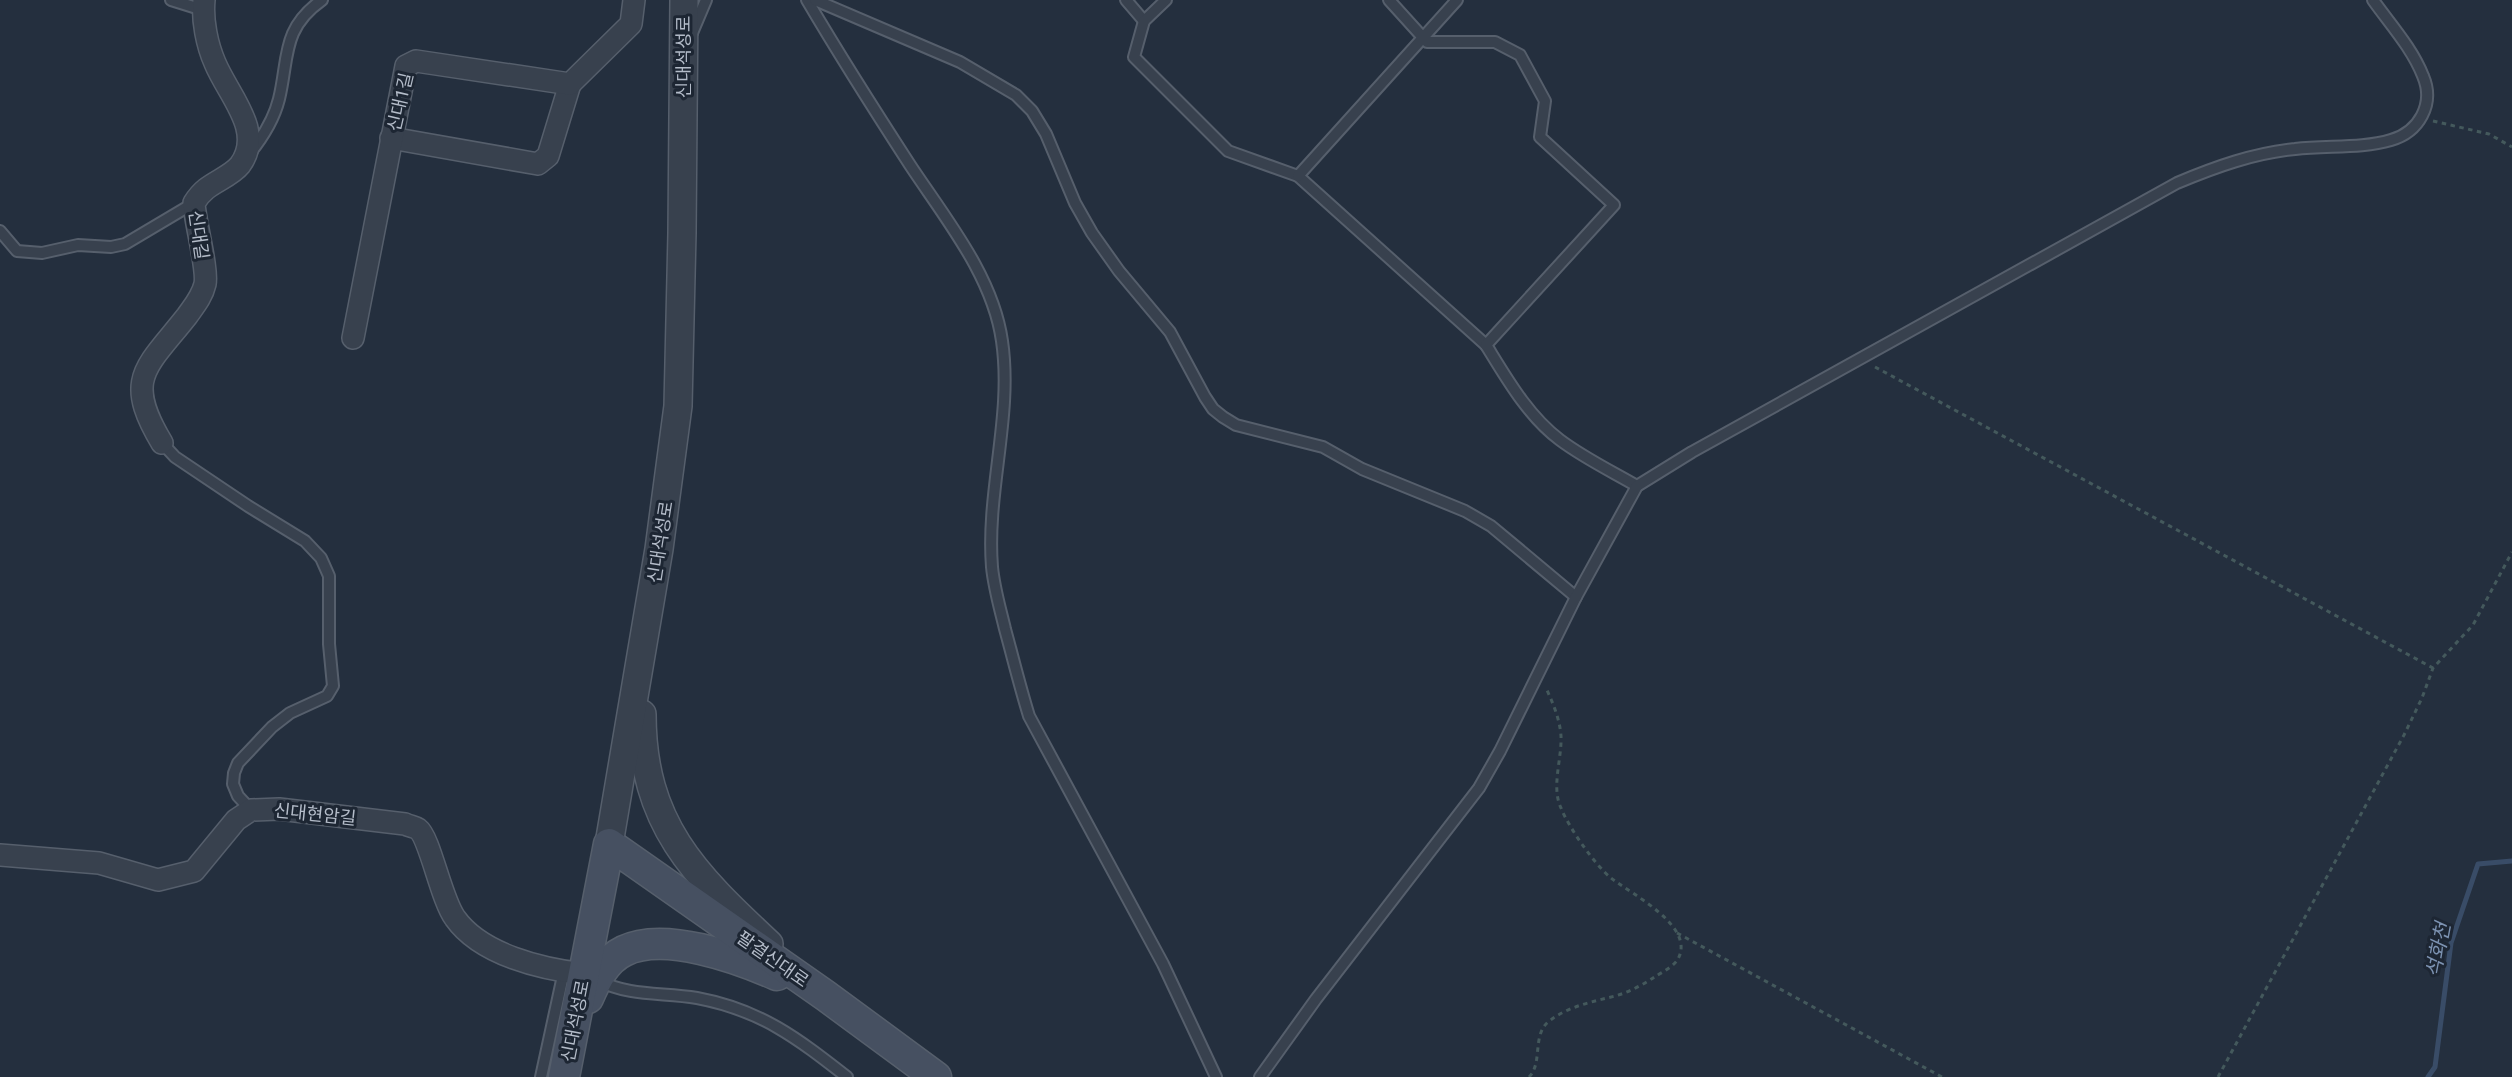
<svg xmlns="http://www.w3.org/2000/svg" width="2512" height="1077" font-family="Roboto,'Noto Sans KR',sans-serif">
<rect width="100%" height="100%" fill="#242f3e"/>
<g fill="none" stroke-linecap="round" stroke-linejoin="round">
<path stroke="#394c67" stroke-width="5" d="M2428,1077L2435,1067L2451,943L2478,864L2512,861"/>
<defs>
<g id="service">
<path d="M171,0L203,10"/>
<path d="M807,0C840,56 875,111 910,165C945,218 993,276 1002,341C1013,416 986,491 992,567C994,588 1000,608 1005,629C1013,658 1020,687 1029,716L1163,964L1216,1077"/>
<path d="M815,0L960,62L1016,95L1032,111L1046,134L1075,203L1092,233L1119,271L1170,332L1205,397L1213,409L1223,417L1236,425L1323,447L1362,469L1465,511L1491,526L1576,597"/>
<path d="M1126,0L1144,21"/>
<path d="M1166,0L1144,21L1134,57L1228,151L1298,176L1486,345"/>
<path d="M1389,0L1427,42H1495L1520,55L1545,101L1540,137L1614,205L1486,345C1507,379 1528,416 1560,440C1584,458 1611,471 1637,486"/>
<path d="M692,33L706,0"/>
<path d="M250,153C262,138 274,119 279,99C289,58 281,29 322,0"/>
<path d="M1298,176L1457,0"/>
<path d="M0,231L17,251L42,253L78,245L111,247L125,244L194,203"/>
<path d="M162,443L175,457L248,506L305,541L321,558L329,576V644L333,686L327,696L290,713L272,727L238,763L234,773L233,784L238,796L251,810"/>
<path d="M597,980C631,997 661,992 697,998C761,1010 797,1038 847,1077"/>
<path d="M541,1077L564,971"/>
<path d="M1260,1077L1316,999L1479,788L1500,751L1576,597L1637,486L1692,452L2177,183C2215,167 2254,153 2295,149C2327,145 2361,149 2391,140C2419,132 2435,104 2423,76C2412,48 2390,24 2373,0"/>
</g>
<g id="minor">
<path d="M391,138L538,164L548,156L570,84"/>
<path d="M353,338L406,66L416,61L570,84L631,24L634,0"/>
<path d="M162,443C123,378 146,368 187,316C194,306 202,297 205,284C208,269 195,222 194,203C197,198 201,193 206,189C216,181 232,175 240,165C265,131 228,95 215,63C207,45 202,20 204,0"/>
<path d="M0,855L99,863L158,880L194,871L236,820L251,810L279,809L405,824C409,826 415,827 418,829C430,838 441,899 455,918C481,955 542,969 584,974"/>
</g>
<g id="tertiary">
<path d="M642,714C642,824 694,874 769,944"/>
<path d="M609,844L659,549L678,406L682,233L684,0"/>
</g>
<g id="secondary">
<path d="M588,998C596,980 605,960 624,951C664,931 738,958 777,975"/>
<path d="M564,1077L609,844L826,996L936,1077"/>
</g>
</defs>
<use href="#service" stroke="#565f6c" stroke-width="14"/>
<use href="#minor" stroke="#565f6c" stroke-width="24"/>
<use href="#tertiary" stroke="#565f6c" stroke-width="30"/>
<use href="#secondary" stroke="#565f6c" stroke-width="33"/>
<g stroke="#44595c" stroke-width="3" stroke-dasharray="4.5 4.5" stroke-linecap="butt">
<path d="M2433,121L2489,134L2512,147"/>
<path d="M1875,367L2433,668"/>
<path d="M1677,933L1942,1077"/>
<path d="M1529,1077C1543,1063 1532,1036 1548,1022C1568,1006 1592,1002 1615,996C1630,992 1644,984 1656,976C1663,972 1674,966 1678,959C1696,926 1631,894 1611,878C1595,865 1569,828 1561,808C1551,787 1562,759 1561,736C1560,720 1553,703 1546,688"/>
<path d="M2218,1077L2404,735L2422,698L2433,668L2473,625L2512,552"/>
</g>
<use href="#service" stroke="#38414e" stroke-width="10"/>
<use href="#minor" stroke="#38414e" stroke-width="21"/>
<use href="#tertiary" stroke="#38414e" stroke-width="27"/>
<use href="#secondary" stroke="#465061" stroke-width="30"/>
</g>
<g text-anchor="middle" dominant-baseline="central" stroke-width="6" stroke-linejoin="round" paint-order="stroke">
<g font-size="18" fill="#b4bcc9" stroke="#1d2633">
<text transform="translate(683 57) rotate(-90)">신대석성로</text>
<text transform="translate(400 102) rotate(-77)">신대1길</text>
<text transform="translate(199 235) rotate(82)">신대길</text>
<text transform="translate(660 542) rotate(-81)">신대석성로</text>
<text transform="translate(315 814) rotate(6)">신대현암길</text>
<text transform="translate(773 959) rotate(35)">팔결신대로</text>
<text transform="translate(575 1021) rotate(-79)">신대석성로</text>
</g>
<g font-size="20" font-style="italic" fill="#7c92b1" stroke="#1d2633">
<text transform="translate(2438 950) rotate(-79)">석화천</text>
</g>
</g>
</svg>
